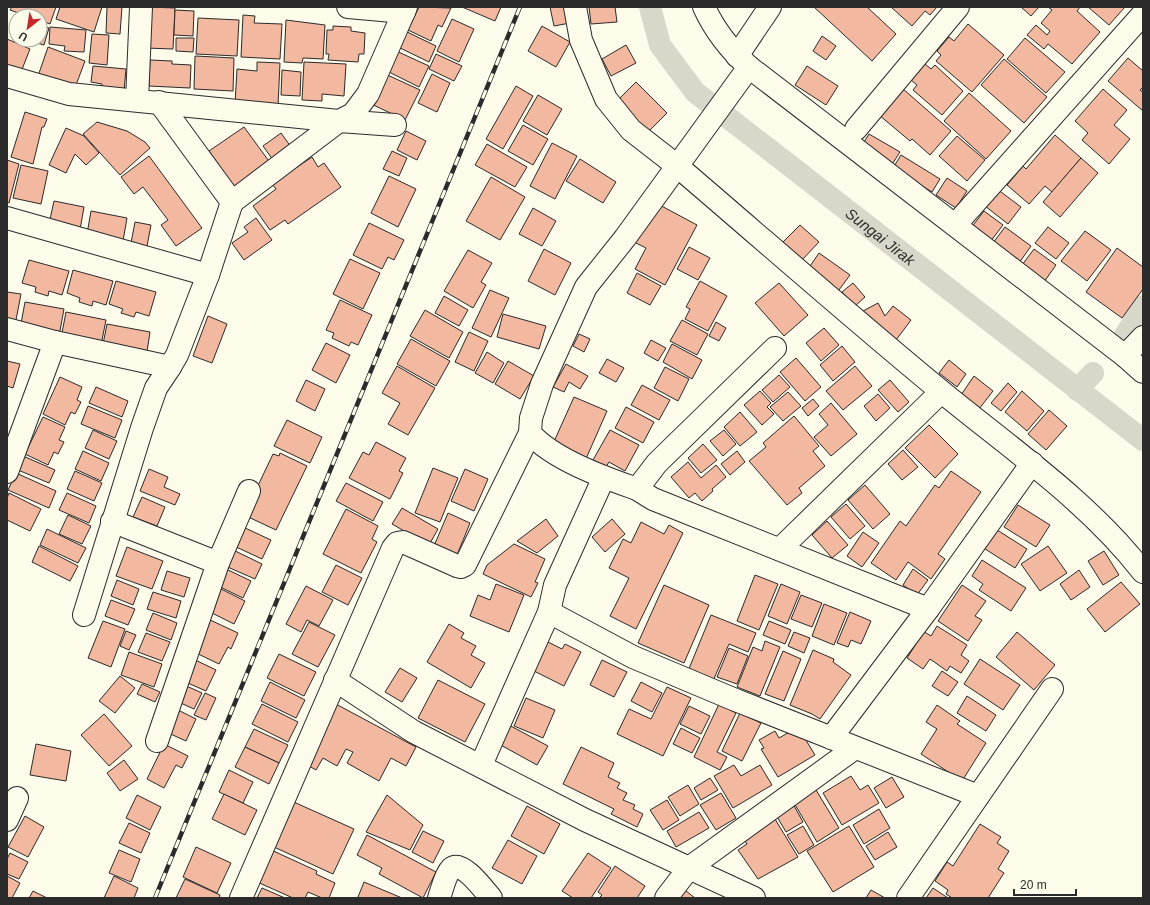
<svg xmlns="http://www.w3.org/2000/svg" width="1150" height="905" font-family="Arial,sans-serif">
<rect width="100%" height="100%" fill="#fdfbea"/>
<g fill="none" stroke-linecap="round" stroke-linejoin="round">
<g stroke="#d8d7c9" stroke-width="22">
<path id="s1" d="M650,7L660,45L695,92L1143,440"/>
<path d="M1124,337L1143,306"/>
<path d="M1077,390L1093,373"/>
</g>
</g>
<g fill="#f2b8a0" stroke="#2b2b2b">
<path d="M12,7H56L50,24L40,20V16H27L10,10Z"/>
<path d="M60,7H102L94,32L56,19Z"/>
<path d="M107,7H122L120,34L106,33Z"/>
<path d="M150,7L175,8L173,49L145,48Z"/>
<path d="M419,7L451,8L442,27L438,25L431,41L408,30Z"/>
<path d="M462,7H501L495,21Z"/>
<path d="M550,7H567L570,23L554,26Z"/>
<path d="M589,7H615L617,22L591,24Z"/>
<path d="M814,7H867L896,34L872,61Z"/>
<path d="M891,7H937L930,15L925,11L912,26Z"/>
<path d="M1021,7H1039L1031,16Z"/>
<path d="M1048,7H1080L1077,11L1100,32L1072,64L1048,44L1044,49L1027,35L1036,25L1047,35L1050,31L1041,23L1052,10Z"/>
<path d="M1088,7H1125L1109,25Z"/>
<path d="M175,10L194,11L193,36L174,35Z"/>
<path d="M243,15L255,16L254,23L282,24L280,59L241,57Z"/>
<path d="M198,18L239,20L237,56L196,54Z"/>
<path d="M452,19L474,29L459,62L437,51Z"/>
<path d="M16,20V37L12,36Z"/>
<path d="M286,20L325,25L323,59L303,58L302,63L284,62Z"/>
<path d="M968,24L1004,55L972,92L936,61L941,55L937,51L949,37L954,41Z"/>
<path d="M40,25L49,28L44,45L27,40H40Z"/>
<path d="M333,26L351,27V31L365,33L364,54H359L358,62L328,60L329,54H326L327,30H333Z"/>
<path d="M542,26L570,42L556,67L528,51Z"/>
<path d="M50,27L86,30L84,52L64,51L65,46L49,44Z"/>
<path d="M403,30L436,46L429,62L396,46Z"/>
<path d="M92,34L109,35L107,65L89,63Z"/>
<path d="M822,36L836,46L826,60L813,51Z"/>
<path d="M176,38H194L193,52L176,51Z"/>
<path d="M1025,38L1065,72L1046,93L1007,59Z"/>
<path d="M7,39L30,49L21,72L7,66Z"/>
<path d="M626,45L636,63L611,76L602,59Z"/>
<path d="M48,47L85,61L73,93L37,79Z"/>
<path d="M394,50L429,66L419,87L385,70Z"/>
<path d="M436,54L462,66L454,81L429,69Z"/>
<path d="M195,56L234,58L233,91L194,89Z"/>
<path d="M1128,58L1143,71V87L1140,90L1143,92V111L1108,81Z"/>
<path d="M1004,59L1047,97L1024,123L981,85Z"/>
<path d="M150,60L172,61V64L191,65L190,88L149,86Z"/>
<path d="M257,62L280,63L278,106L235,104L237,69L257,71Z"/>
<path d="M304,62L346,64L344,96L322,94V101L302,100Z"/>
<path d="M925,64L931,69L935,65L963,91L942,115L913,90L917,85L911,80Z"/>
<path d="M93,66L126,69L124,91L102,89V84L91,82Z"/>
<path d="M807,66L838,86L826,105L795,85Z"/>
<path d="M282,70L301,72L300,96L281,95Z"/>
<path d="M381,72L420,90L405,120L367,102Z"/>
<path d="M432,74L450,83L437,112L418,103Z"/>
<path d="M636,82L667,113L647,133L616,102Z"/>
<path d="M516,86L533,96L503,149L486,139Z"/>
<path d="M902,88L951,131L930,155L912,139L910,141L879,115Z"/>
<path d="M1103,89L1127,110L1114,125L1130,139L1109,164L1082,140L1088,133L1075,121Z"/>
<path d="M969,93L1011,131L986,159L944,121Z"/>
<path d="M538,95L562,109L547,135L523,121Z"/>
<path d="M25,112L47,119L44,127H42L33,164L11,157Z"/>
<path d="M97,122L127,131L145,142L150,148L120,175L83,134Z"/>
<path d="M523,125L548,139L533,165L508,151Z"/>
<path d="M244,127L271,164L236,189L209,151Z"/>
<path d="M66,128L84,136L99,153L86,165L75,154L66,173L49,165Z"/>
<path d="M406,131L426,141L417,160L397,150Z"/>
<path d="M281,133L291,147L273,160L263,146Z"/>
<path d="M869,134L900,152L889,169L859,150Z"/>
<path d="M1055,135L1081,158L1052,192L1045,186L1029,204L1007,185L1023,166L1026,169Z"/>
<path d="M957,136L985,160L967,181L939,156Z"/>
<path d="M552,143L577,156L555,199L530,186Z"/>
<path d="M487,144L527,167L515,187L475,165Z"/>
<path d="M392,151L407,158L399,176L383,169Z"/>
<path d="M901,155L940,179L932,192L893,168Z"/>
<path d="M149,156L202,228L176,246L161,225L168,220L143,187L134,194L121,177Z"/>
<path d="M312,157L318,167L324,163L341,187L288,224L285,220L270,230L253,206L276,189L272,184Z"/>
<path d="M1081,158L1098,173L1060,217L1043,202Z"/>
<path d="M580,159L616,182L603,203L566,181Z"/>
<path d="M7,160L19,164L9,203L7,202Z"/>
<path d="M21,165L48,171L41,204L13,198Z"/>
<path d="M389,176L416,189L398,227L371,213Z"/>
<path d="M491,177L525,197L500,240L466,221Z"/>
<path d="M947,178L967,191L956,208L936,195Z"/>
<path d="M997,189L1021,207L1008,224L985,206Z"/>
<path d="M54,201L84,207L80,230L49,224Z"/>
<path d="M654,202L697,225L665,285L635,269L646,248L634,242Z"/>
<path d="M533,208L556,221L542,246L519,234Z"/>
<path d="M91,211L127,218L123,241L87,234Z"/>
<path d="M984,211L1003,225L990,242L971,228Z"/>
<path d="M256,218L272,240L244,260L232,243L248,232L244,227Z"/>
<path d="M135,222L151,225L147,246L131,243Z"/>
<path d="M369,223L404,240L394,260L388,257L382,269L353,255Z"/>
<path d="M800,225L819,242L801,261L782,243Z"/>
<path d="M1005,227L1031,246L1019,263L993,243Z"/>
<path d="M1048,227L1069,243L1056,259L1035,243Z"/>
<path d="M1085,231L1111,250L1087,281L1061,261Z"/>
<path d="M689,247L710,258L698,280L677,269Z"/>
<path d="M1117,248L1143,267V289L1122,318L1086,292Z"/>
<path d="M544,249L571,263L555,295L528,281Z"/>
<path d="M1034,249L1056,265L1044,282L1022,265Z"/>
<path d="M468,250L492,263L481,282L486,285L473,308L444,291Z"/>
<path d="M819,253L850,275L836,294L806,272Z"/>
<path d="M350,259L380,273L363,309L333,294Z"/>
<path d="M29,260L69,271L62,295L49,291L48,296L35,292L36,287L22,283Z"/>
<path d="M73,270L113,281L106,305L93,301L92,306L79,302L80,298L67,293Z"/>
<path d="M637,273L661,286L650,305L627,293Z"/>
<path d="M116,281L156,292L149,316L136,312L134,317L121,313L123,309L109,304Z"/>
<path d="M700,281L727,296L708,331L685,319L690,309L686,307Z"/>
<path d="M779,283L808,315L784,336L755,303Z"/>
<path d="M853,283L865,297L855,306L842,292Z"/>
<path d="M490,290L509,298L491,337L472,328Z"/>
<path d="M7,292L21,294L16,320L7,318Z"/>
<path d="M444,296L468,310L459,326L435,313Z"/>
<path d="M340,300L372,315L358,345L351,342L349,346L332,338L334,333L326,330Z"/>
<path d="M25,302L64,309L59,336L20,329Z"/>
<path d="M878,303L885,316L893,306L911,320L896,340L877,326L879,324L873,327L863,311Z"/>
<path d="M425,310L463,332L449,358L410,336Z"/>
<path d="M66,312L106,320L101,345L61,338Z"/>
<path d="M503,314L546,326L539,349L497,337Z"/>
<path d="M208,316L227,324L212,363L193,356Z"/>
<path d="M682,320L708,334L697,355L670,341Z"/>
<path d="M716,322L726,328L719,341L709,336Z"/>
<path d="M107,324L150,332L146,358L102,349Z"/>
<path d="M824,328L839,345L821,361L806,343Z"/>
<path d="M469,332L488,341L474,371L455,362Z"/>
<path d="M579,334L590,339L584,352L573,346Z"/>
<path d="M411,339L450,361L436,386L397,364Z"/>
<path d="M651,340L666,348L658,361L644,353Z"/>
<path d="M326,343L350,355L336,383L312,370Z"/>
<path d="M672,344L702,360L692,379L663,362Z"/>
<path d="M842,346L855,362L833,381L820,365Z"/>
<path d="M487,352L504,363L493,383L475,373Z"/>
<path d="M796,358L821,387L805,401L780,372Z"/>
<path d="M607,359L624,368L616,382L599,373Z"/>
<path d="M949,360L966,374L957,387L939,373Z"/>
<path d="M7,361L20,364L13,388L7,386Z"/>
<path d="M508,361L534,376L520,399L495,384Z"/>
<path d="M566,364L588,376L580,389L569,382L564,392L553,387Z"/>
<path d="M397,366L435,388L408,435L388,424L400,403L382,393Z"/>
<path d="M855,366L872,386L843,410L826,391Z"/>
<path d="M665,367L689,379L678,401L654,388Z"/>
<path d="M779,375L790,387L773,402L762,390Z"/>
<path d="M974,376L993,391L979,409L961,395Z"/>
<path d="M60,377L82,387L77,400L81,402L75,414L71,412L65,425L43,414Z"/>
<path d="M306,380L325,389L315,411L296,401Z"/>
<path d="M890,380L909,402L898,412L878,390Z"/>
<path d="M1008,383L1017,392L1001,411L991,403Z"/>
<path d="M642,385L670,400L659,420L631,405Z"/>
<path d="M96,387L128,401L122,417L89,403Z"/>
<path d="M760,391L771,403L767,407L774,414L762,425L744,405Z"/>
<path d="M1022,391L1044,411L1027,431L1005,412Z"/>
<path d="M788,392L801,406L783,421L770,407Z"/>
<path d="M878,394L890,408L876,421L864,406Z"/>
<path d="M574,397L607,411L585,461L552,446Z"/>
<path d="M813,399L819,406L808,416L802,408Z"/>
<path d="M831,403L857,434L831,456L814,437L828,425L819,414Z"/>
<path d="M88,406L122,420L115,438L81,424Z"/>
<path d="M626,407L654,422L643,443L615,428Z"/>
<path d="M1049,410L1067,426L1046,450L1028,434Z"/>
<path d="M740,412L757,432L740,446L724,427Z"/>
<path d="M794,416L819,446L813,451L825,466L799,488L802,493L787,505L749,461L766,447L763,443Z"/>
<path d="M43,417L65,427L59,440L64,442L58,454L54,452L48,465L25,454Z"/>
<path d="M287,420L322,437L310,463L274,446Z"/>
<path d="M929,425L958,454L935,478L905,448Z"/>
<path d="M93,430L117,441L109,459L85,448Z"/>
<path d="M610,430L639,445L625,471L609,462L606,467L593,460Z"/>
<path d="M724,430L736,444L723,456L710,441Z"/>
<path d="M376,442L406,458L399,471L403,473L390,499L349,478L363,452L369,455Z"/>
<path d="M703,444L717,460L701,473L688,458Z"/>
<path d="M903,450L918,467L902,480L888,464Z"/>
<path d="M83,451L109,463L101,481L75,469Z"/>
<path d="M737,451L745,462L730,475L721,464Z"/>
<path d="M280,453L307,466L276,530L244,515L273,454L279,456Z"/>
<path d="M23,456L55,470L49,483L18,470Z"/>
<path d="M688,462L701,478L716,465L726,477L712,489L713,491L702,501L695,493L689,498L671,477Z"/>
<path d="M433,468L458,478L440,522L415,513Z"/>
<path d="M149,469L168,477L164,487L180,494L175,505L140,491Z"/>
<path d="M465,469L488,479L474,511L451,501Z"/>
<path d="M75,471L102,483L94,501L67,489Z"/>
<path d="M951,471L981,492L938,554L945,559L931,579L908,562L896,580L871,563L900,521L906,526L935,485L939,488Z"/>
<path d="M16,473L56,491L49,508L8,490Z"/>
<path d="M346,483L383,502L373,521L336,501Z"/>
<path d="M865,485L890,514L873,529L848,500Z"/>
<path d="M9,493L41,509L30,531L7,520V498Z"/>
<path d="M67,493L96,506L89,523L59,510Z"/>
<path d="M142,497L165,507L157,526L133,517Z"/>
<path d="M846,504L865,526L850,539L831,517Z"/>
<path d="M1018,505L1050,525L1036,547L1004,527Z"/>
<path d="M402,508L438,529L429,545L392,524Z"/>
<path d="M346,509L378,526L372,539L377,542L361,573L323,554Z"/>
<path d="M448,513L470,523L457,555L434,546Z"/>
<path d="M68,515L91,526L82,544L59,534Z"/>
<path d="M546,519L558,536L537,553L517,541Z"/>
<path d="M612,519L625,534L605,552L592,537Z"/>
<path d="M827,521L848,545L832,558L812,535Z"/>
<path d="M641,522L664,534L669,525L683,533L636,629L610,616L629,578L609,568L623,539L631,543Z"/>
<path d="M243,527L271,540L262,559L234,546Z"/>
<path d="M994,528L1027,549L1015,568L982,547Z"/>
<path d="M47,529L86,548L78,563L40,545Z"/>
<path d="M863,532L879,543L862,567L847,556Z"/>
<path d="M514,544L545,559L535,582L538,583L531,597L483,574L487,565Z"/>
<path d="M39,546L78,566L70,581L32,562Z"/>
<path d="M1048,546L1067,573L1040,591L1021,564Z"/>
<path d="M127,547L163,561L152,589L116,576Z"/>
<path d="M231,549L262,564L255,579L223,565Z"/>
<path d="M1104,551L1119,575L1103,585L1088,561Z"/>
<path d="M982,560L1026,588L1011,611L979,590L983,584L972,576Z"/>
<path d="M336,565L362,578L348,605L322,592Z"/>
<path d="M224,568L251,581L243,598L216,585Z"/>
<path d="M913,569L928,580L917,595L903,585Z"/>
<path d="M1079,570L1090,587L1071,600L1060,584Z"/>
<path d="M167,571L190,578L184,597L161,590Z"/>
<path d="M755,575L778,584L759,630L737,621Z"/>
<path d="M117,580L139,589L133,605L111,596Z"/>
<path d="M1121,582L1140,604L1105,632L1087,609Z"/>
<path d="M496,584L524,595L509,632L470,616L478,595L490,600Z"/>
<path d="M781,584L800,592L787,624L768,616Z"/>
<path d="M664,585L709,605L684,663L638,643Z"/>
<path d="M962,585L986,601L975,616L982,620L968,641L938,621Z"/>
<path d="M306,586L333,600L319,626L307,620L301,632L286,624Z"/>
<path d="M217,587L245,601L234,624L206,610Z"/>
<path d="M153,592L181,601L176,618L147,609Z"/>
<path d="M801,595L822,603L812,627L791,619Z"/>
<path d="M111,600L135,609L128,625L105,616Z"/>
<path d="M824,604L847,613L834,645L812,636Z"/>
<path d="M850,612L871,621L861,644L851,640L848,647L837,643Z"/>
<path d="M153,613L177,623L171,640L146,630Z"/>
<path d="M711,615L756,633L748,652L729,644L713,681L688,671Z"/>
<path d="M208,619L238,633L231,649L228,647L219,664L192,651Z"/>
<path d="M103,621L125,629L111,667L88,658Z"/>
<path d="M769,621L791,630L785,644L763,635Z"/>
<path d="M309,622L335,635L318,667L292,654Z"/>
<path d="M449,624L464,633L461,638L476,646L471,655L485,663L471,688L427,662Z"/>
<path d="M937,626L967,645L961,655L969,661L961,673L950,666L947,671L930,659L923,669L907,658L916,644L910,640L918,628L931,636Z"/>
<path d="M126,631L136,635L129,650L120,646Z"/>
<path d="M794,632L810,638L804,653L788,646Z"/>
<path d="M1017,632L1055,665L1034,690L996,657Z"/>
<path d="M146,633L170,642L162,661L138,652Z"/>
<path d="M544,640L562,649L565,644L581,652L564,686L530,669Z"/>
<path d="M765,641L780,647L760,696L737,687L753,647L762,651Z"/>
<path d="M729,648L748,656L737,684L717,677Z"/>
<path d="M813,650L834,659L833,662L851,675L820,719L812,714L790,705Z"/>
<path d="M783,651L801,659L784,701L765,694Z"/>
<path d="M129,652L162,664L154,687L121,675Z"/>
<path d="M279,654L316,672L304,696L267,678Z"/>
<path d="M191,658L216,670L206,691L181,680Z"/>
<path d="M980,659L1020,685L1003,710L964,684Z"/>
<path d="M602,660L627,672L614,697L590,685Z"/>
<path d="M400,668L417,678L402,702L385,692Z"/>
<path d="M942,671L958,682L948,696L932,686Z"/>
<path d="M120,676L135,688L115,713L99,701Z"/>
<path d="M438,680L485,704L465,742L418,718Z"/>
<path d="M270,682L305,700L296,718L261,701Z"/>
<path d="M641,682L662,693L652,712L631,701Z"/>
<path d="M142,684L160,692L155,702L137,694Z"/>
<path d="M182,684L202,693L194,709L174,700Z"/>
<path d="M667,687L691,698L663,756L617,734L629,709L651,719Z"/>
<path d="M205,693L216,698L206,720L194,715Z"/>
<path d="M967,696L996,715L986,731L957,713Z"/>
<path d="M526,698L555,710L543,738L514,726Z"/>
<path d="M334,703L416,747L406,766L391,758L379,781L347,763L353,752L346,749L337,766L323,758L316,770L302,762Z"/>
<path d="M262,704L298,722L288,742L252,724Z"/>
<path d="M719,704L736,713L717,752L727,757L720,770L694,757Z"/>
<path d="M937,705L960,721L957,724L986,743L962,781L921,754L937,729L926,722Z"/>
<path d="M689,706L710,716L701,734L680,724Z"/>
<path d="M174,708L196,719L186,741L164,731Z"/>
<path d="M740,713L761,723L742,761L722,751Z"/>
<path d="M104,714L132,746L109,766L81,735Z"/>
<path d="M507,724L548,746L537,765L497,743Z"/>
<path d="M798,727L815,755L778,777L761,749L764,748L759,740L775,731L779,738Z"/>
<path d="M681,728L700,738L692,753L673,744Z"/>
<path d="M254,729L288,745L279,763L245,747Z"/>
<path d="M36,744L71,751L66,781L30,775Z"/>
<path d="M164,744L188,756L182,768L176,765L164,788L147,779Z"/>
<path d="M245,747L279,763L269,784L235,767Z"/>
<path d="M581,747L614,763L608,777L620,783L617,788L627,793L623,800L635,805L633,809L643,814L637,827L611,814L614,809L563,784Z"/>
<path d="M124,760L138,779L120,791L107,773Z"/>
<path d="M734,765L741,776L760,765L772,785L733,808L714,776Z"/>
<path d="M229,770L253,782L243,803L219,792Z"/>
<path d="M851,776L860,790L868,785L879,803L842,825L823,793Z"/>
<path d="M892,777L904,797L886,808L874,788Z"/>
<path d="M710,778L718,790L701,800L694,788Z"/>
<path d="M688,785L699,804L680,816L668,797Z"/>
<path d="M816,790L839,828L817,842L794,803Z"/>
<path d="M721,793L736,818L716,830L700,805Z"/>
<path d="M224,794L257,810L245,835L212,819Z"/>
<path d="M137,795L161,807L150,830L126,818Z"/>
<path d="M387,795L423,825L410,850L366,832Z"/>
<path d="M287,799L354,829L333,874L274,847Z"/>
<path d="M667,800L679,820L663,830L650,810Z"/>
<path d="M793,804L803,822L786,832L776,815Z"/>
<path d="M527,806L560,824L544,854L511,836Z"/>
<path d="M879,809L890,828L864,844L853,825Z"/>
<path d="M699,812L709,828L676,847L667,831Z"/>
<path d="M25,816L44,827L28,857L8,847Z"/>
<path d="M775,819L798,857L758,879L738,850L747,844L743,838Z"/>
<path d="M129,823L150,833L141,853L119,843Z"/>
<path d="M980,824L1001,837L997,843L1009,851L998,869L1004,873L988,898H952L946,894L948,890L935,881L947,862L953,866Z"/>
<path d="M803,826L814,845L799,854L787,835Z"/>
<path d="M849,826L874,867L833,892L807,851Z"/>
<path d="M423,831L444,841L433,863L412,852Z"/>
<path d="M888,832L897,847L875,860L866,846Z"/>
<path d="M367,835L436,872L423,898L379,874L382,868L357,855Z"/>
<path d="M508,840L537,856L522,884L492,868Z"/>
<path d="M196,847L231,863L217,893L183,877Z"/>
<path d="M269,849L317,871L316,874L335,883L329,898H322L308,892L305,898H293L255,881Z"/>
<path d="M119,850L140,859L131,882L109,873Z"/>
<path d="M10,853L28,862L19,879L7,874V859Z"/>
<path d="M588,853L611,868L591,898H573L562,891Z"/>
<path d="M615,866L645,886L637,898H599L602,895L598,892Z"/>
<path d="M7,876L20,883L12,898H7Z"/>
<path d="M114,876L138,888L134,898H104Z"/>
<path d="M185,879L220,895L219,898H176Z"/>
<path d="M364,882L402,898H360L358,897Z"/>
<path d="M681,887L695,898H673Z"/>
<path d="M262,888L285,898H257Z"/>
<path d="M933,888L948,898H926Z"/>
<path d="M871,890L885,898H866Z"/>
<path d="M33,891L47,898H29Z"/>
</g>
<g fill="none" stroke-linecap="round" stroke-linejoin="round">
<defs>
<g id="minor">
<path d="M348,7L404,12"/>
<path d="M575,7L581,40L606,99L631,130L676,165C765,241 852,318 942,392C1010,448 1088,501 1143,572"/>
<path d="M704,7C715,31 729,49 749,67L1125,356L1143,372"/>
<path d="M737,56L770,7"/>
<path d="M7,76L69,94L339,121L353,114L368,94L406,7"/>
<path d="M137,100L141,7"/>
<path d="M159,102L232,202L339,121L395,125"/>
<path d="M856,129L958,7"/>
<path d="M7,218L208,275"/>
<path d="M956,224L1143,14"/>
<path d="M7,329L55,342L170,367L177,355L208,275L232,202"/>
<path d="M775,348L657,463L637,489L653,499L928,609"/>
<path d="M1125,356L1143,337"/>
<path d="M7,472L55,342"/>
<path d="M637,489C605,478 552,459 530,433L531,418L542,384L586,287L625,238L749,67"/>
<path d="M112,521L218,563L157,741"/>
<path d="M780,549L941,392"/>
<path d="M218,563L249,491"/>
<path d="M549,612L555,585L604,477"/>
<path d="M84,615L142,428L156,388L170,367"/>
<path d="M335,680L414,732L585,820L754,898"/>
<path d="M831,738L928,609L1032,463"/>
<path d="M481,765L549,612L633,657L733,699L978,796"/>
<path d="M7,820L17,798"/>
<path d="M241,898L393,548L397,543L403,542L457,566L461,567L465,565L530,433"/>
<path d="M439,898C442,890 445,875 451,869C462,859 484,890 491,898"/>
<path d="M666,898L689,868L855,748"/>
<path d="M908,898L1052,689"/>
</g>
</defs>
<use href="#minor" stroke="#2b2b2b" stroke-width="24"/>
<use href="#minor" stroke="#fdfbea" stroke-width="22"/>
<defs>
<path id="rail" d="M155,898L520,7"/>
</defs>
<use href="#rail" stroke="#2b2b2b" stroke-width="4.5"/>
<use href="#rail" stroke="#fdfbea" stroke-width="3" stroke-dasharray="9" stroke-linecap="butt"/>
</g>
<g text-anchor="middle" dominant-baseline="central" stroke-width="3" stroke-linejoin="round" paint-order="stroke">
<g font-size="15" font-style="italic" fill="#2b2b2b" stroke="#fdfbea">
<text stroke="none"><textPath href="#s1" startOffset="333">Sungai Jirak</textPath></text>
</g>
</g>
<rect width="1150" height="905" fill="none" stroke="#2b2b2b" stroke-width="16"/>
<g transform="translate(28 28) rotate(210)"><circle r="19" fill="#fdfbea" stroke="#a9a89e"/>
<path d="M0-3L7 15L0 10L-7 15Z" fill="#c62828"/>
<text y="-6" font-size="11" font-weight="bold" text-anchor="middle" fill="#2b2b2b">U</text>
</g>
<path d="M1014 889v6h62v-6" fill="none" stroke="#2b2b2b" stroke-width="2"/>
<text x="1020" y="889" font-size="12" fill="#2b2b2b" stroke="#fdfbea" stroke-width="3" paint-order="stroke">20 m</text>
</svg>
